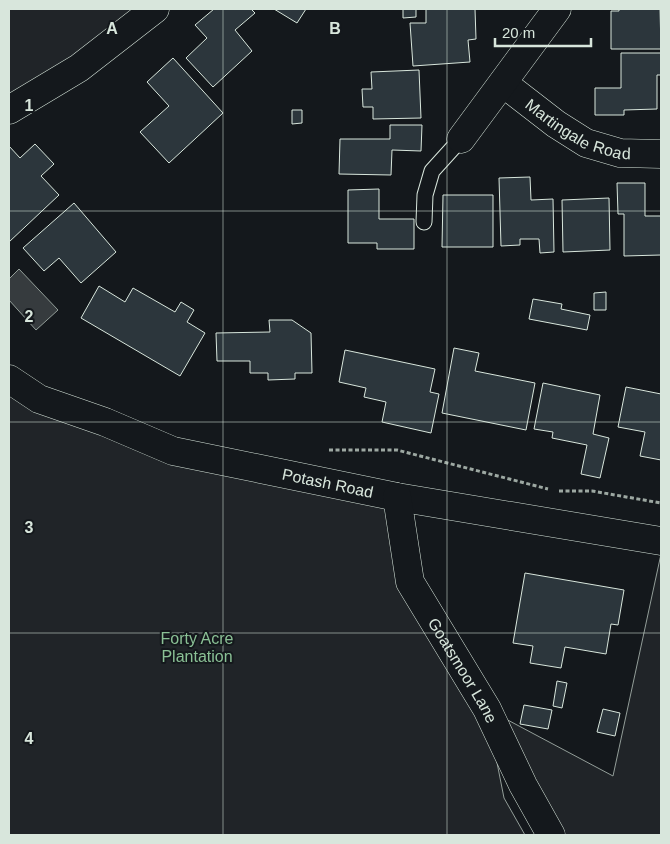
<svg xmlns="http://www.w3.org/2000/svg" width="670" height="844" font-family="Arial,sans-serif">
<rect width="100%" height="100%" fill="#14181c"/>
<g fill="#202428" stroke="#939e99">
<path d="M9,9H155L9,110Z"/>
<path d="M9,377L173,451L397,497L410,582L487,709L613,776L661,554V835H554L487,712L504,798L525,835H9Z"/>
</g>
<path fill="#363b3e" stroke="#939e99" d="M19,269L58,310L36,330L9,300V279Z"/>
<g fill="#2c363c" stroke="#d8e6dc">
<path d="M214,9H251L255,13L235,30L252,51L213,87L186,58L207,38L195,25Z"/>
<path d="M274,9H306L297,23Z"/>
<path d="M403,9H416V17L403,18Z"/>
<path d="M426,9H475L476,39L468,40L470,62L413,66L410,23H426Z"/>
<path d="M619,9H660L661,49H611V11H619Z"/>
<path d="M621,53H661V75H657V109L624,110V115H595V88H621Z"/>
<path d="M173,58L223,113L169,163L140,132L169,106L147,82Z"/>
<path d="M419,70L421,118L373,119V107H363L362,89H372L371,72Z"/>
<path d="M292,110H302V123L292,124Z"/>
<path d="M390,125H422L421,151L392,150L391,175L339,174L340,139H390Z"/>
<path d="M35,144L54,164L41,176L59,195L9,242V146L20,158Z"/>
<path d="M530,177L531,200L553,199L554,252L540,253L539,239H520V245L501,246L499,178Z"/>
<path d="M617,183H645V216H661V255L624,256V214H618Z"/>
<path d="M379,189V219H414V249H377V243H348V190Z"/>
<path d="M443,195H493V247H442Z"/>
<path d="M609,198L610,250L563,252L562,200Z"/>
<path d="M74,203L116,252L81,283L59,258L44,271L23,248Z"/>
<path d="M99,286L125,302L133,288L175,312L181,302L194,310L187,322L205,333L180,376L81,318Z"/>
<path d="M606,292V310H594V293Z"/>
<path d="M533,299L562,304L561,309L590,315L587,330L529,319Z"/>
<path d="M269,320H292L311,333L312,373H295V379L268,380V373H250V361H217L216,333L270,332Z"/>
<path d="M454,348L479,353L475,371L535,383L526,430L442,413Z"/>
<path d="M345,350L435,369L430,392L439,394L431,433L382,422L386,402L364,397L366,388L339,382Z"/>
<path d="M543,383L600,395L593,434L609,438L600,478L581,474L587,445L552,438L553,432L534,429Z"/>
<path d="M626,387L661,394V460L640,456L645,432L618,427Z"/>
<path d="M525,573L624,590L618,625L611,624L606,654L565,647L561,668L530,663L533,646L513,643Z"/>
<path d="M557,681L567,683L562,708L553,706Z"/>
<path d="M524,705L552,710L548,729L520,724Z"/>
<path d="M603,709L620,713L615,736L597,732Z"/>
</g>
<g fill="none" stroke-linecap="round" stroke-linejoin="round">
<defs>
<path id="lane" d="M424,222L425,195L432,171L461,139"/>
<g id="street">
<path id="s1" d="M503,83L556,124L586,143L620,153L661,154"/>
<path d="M461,139L557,9"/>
<path id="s2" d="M9,379L39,399L105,422L173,451L397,497L661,541"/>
<path id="s3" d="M397,497L410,582L487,709L523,785L551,835"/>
</g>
<path id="secondary" d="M9,110L79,68L155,9"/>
</defs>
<use href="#lane" stroke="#d8e6dc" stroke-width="17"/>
<use href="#street" stroke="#d8e6dc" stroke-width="29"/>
<use href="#secondary" stroke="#d8e6dc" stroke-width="29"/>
<g stroke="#9da8a2" stroke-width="3" stroke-dasharray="4 2.5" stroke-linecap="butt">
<path d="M329,450H397L548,489"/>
<path d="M559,491H592L661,503"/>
</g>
<use href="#lane" stroke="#14181c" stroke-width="15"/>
<use href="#street" stroke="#14181c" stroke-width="28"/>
<use href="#secondary" stroke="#14181c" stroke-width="28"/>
</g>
<path fill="none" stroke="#d8e6dc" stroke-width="1" stroke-opacity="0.55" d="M223,9V835M447,9V835M9,211H661M9,422H661M9,633H661"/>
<g text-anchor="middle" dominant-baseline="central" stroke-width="4" stroke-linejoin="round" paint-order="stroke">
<g font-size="16" fill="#d8e6dc" stroke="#14181c">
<text stroke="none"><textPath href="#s1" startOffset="90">Martingale Road</textPath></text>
<text stroke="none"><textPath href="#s2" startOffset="338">Potash Road</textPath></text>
<text stroke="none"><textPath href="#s3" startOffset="189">Goatsmoor Lane</textPath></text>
</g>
<g font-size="16" fill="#8ac095" stroke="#14181c">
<text x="197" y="638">Forty Acre<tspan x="197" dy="18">Plantation</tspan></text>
</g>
</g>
<g font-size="16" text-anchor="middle" font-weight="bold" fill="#d8e6dc" stroke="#14181c" stroke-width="4" stroke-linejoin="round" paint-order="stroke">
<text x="112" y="34">A</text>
<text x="335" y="34">B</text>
<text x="29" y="111">1</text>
<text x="29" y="322">2</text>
<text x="29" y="533">3</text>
<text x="29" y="744">4</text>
</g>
<rect width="670" height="844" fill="none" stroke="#d8e6dc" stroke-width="20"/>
<path d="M495 38v8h96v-8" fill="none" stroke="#d8e6dc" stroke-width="2.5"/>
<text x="502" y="38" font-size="15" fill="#d8e6dc" stroke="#14181c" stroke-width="4" paint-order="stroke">20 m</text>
</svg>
